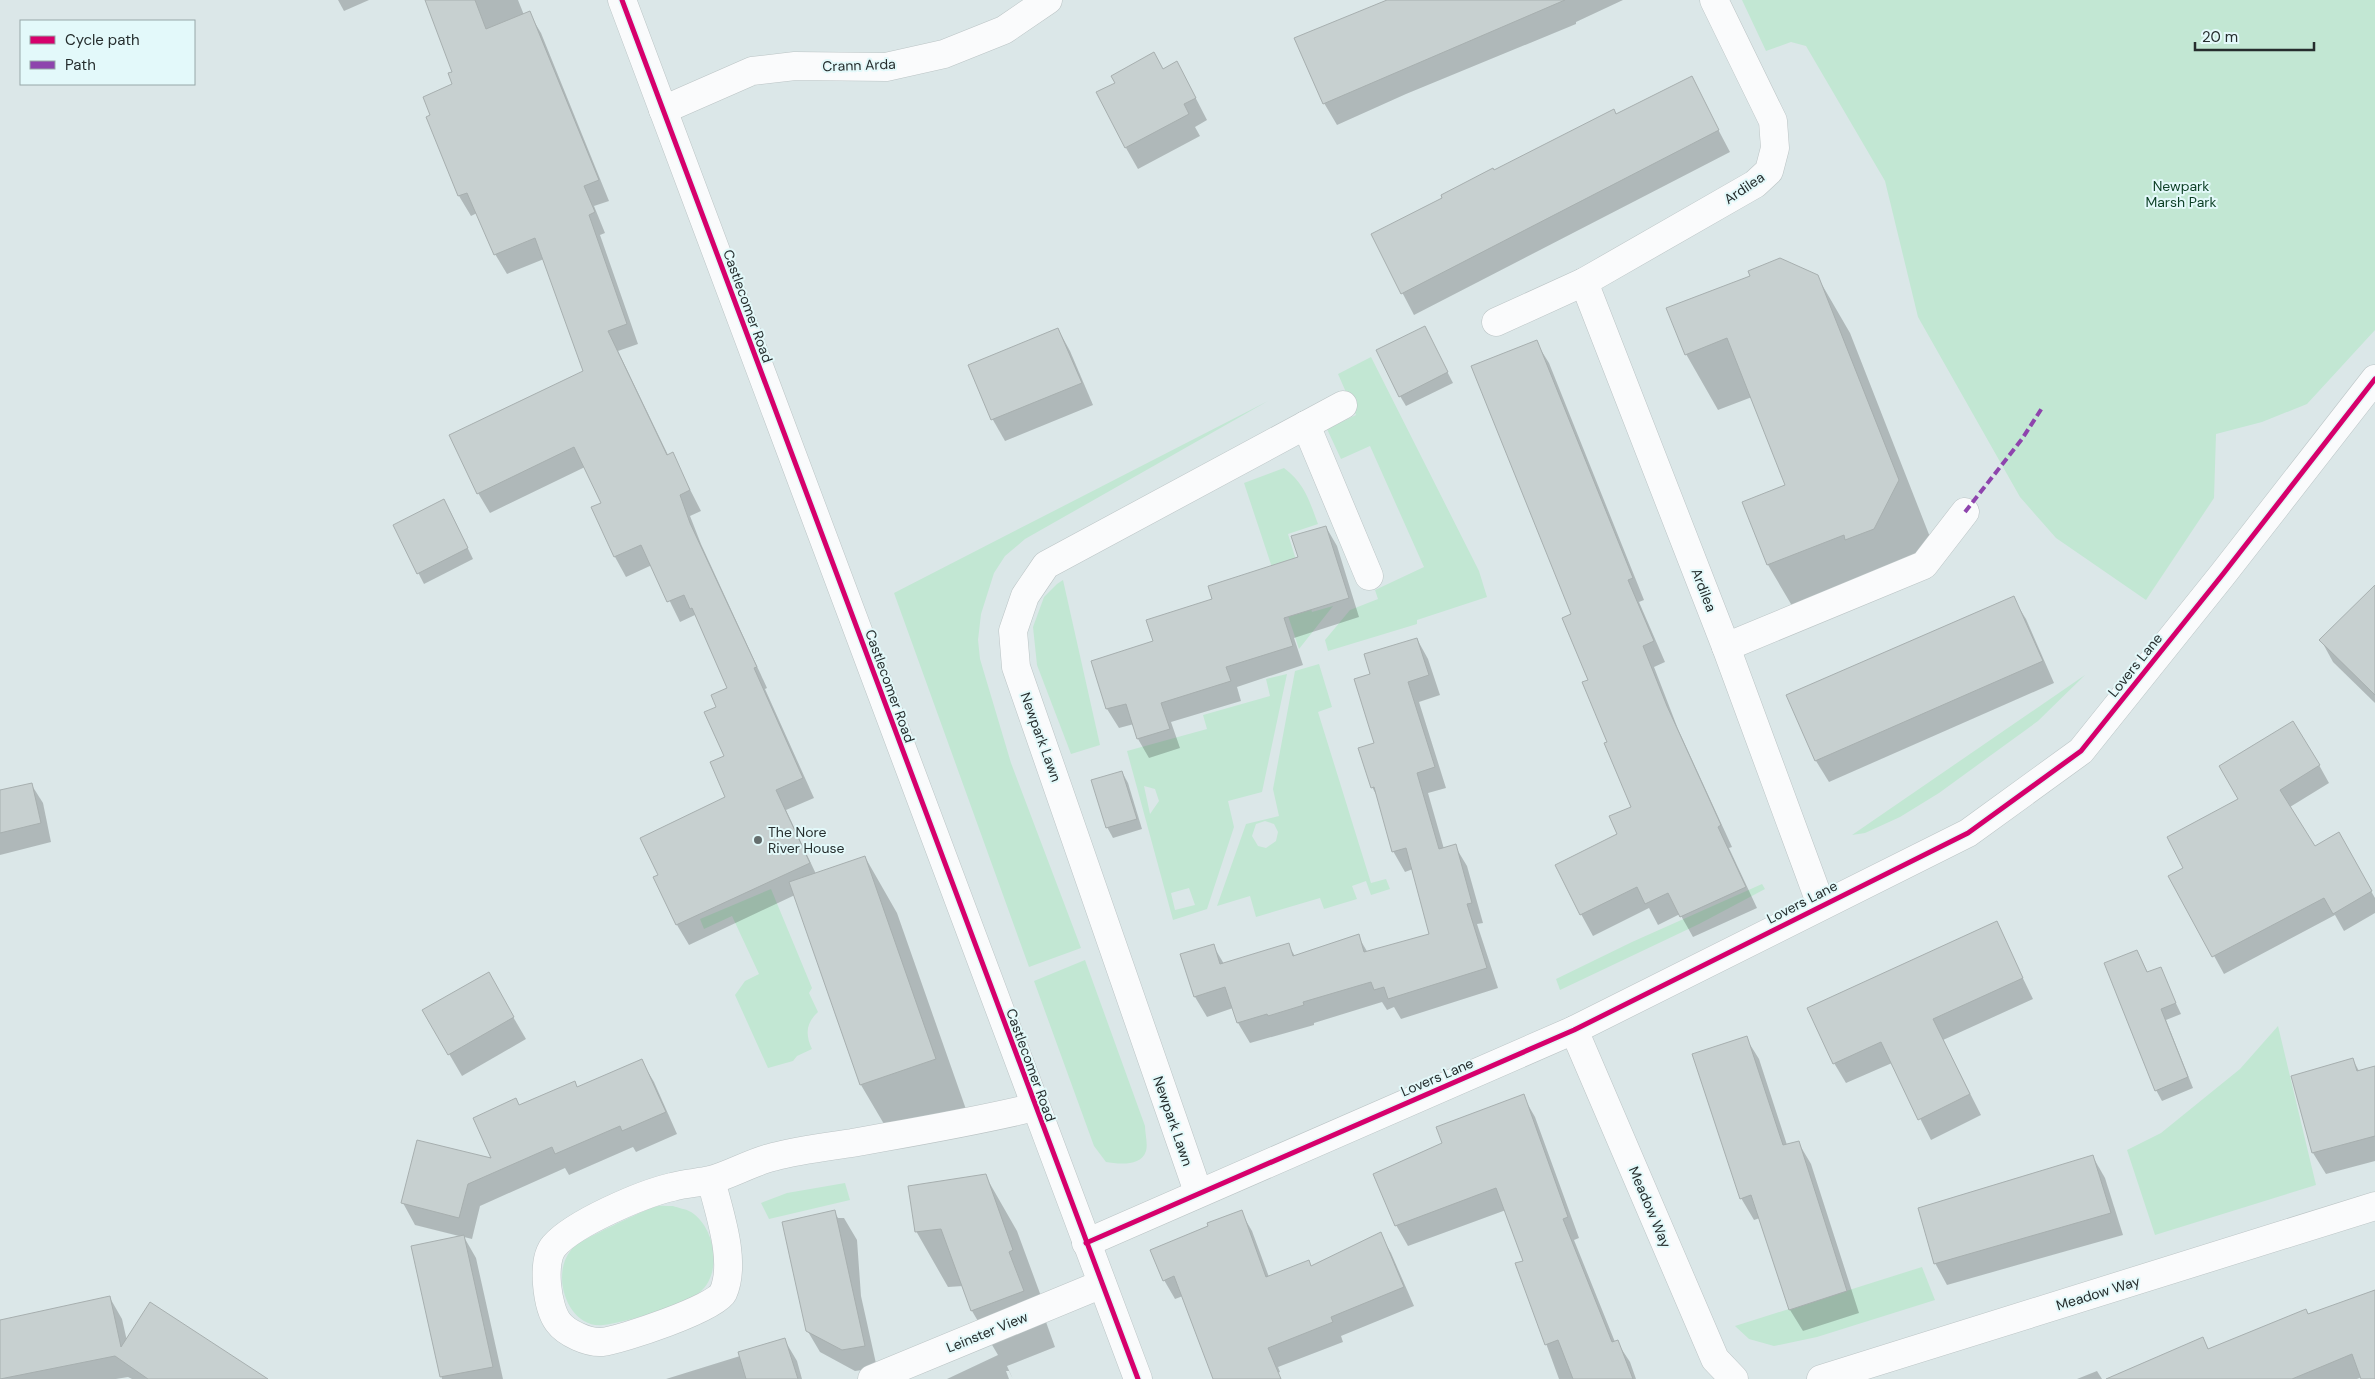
<svg xmlns="http://www.w3.org/2000/svg" width="2375" height="1379" font-family="'DM Sans',sans-serif">
<rect width="100%" height="100%" fill="#dbe7e8"/>
<g fill="#c2e7d3" fill-rule="evenodd">
<path d="M1742,0H2375V330L2307,404L2262,422L2216,434L2214,498L2146,600L2056,538L2020,497L1918,317L1885,181L1806,46L1791,42L1766,51Z"/>
<path d="M1371,357L1479,571L1487,597L1417,620V624L1328,651L1325,640L1350,610L1378,599L1375,590L1424,567L1370,446L1341,459L1327,429L1356,415L1338,374Z"/>
<path d="M1268,401L1025,539L1005,556L994,573L981,614L978,640L980,659L1011,763L1081,948L1029,967L894,593Z"/>
<path d="M1284,468C1305,484 1309,500 1318,524L1288,534L1312,612L1333,606L1299,649L1244,483Z"/>
<path d="M1063,580L1100,745L1071,754L1037,665L1033,627L1044,597L1057,584Z"/>
<path d="M1319,664L1332,707L1318,712L1371,883L1386,879L1390,889L1371,895L1366,881L1352,886L1357,899L1324,909L1320,898L1256,917L1250,896L1217,906L1246,824L1279,816L1273,789L1295,671ZM1265,821L1274,824L1278,832L1276,841L1266,848L1258,846L1252,836L1256,824Z"/>
<path d="M1287,674L1262,792L1228,801L1234,827L1207,909L1173,920L1127,751L1207,729L1203,715L1270,696L1266,679ZM1144,786L1155,789L1159,801L1150,814ZM1189,888L1195,905L1175,910L1171,893Z"/>
<path d="M2085,675L2038,721L1939,793L1900,817L1865,833L1852,835Z"/>
<path d="M1762,884L1765,889L1699,924L1560,990L1556,979L1632,942Z"/>
<path d="M771,889L812,988L809,993L818,1012C806,1023 805,1034 812,1049L797,1056L793,1061L768,1068L735,995L745,981L759,974L732,916L704,929L700,919Z"/>
<path d="M1085,960L1145,1126C1145,1133 1148,1144 1146,1151C1141,1167 1118,1164 1106,1162L1094,1146L1034,981Z"/>
<path d="M2278,1026L2316,1185L2155,1235L2127,1150L2161,1133L2240,1069Z"/>
<path d="M845,1183L850,1200L769,1219L761,1203L787,1193Z"/>
<path d="M673,1206C678,1208 686,1209 691,1212C715,1227 723,1273 700,1292C685,1305 624,1323 603,1325C566,1329 548,1269 575,1246C583,1239 643,1211 654,1207C659,1205 667,1206 673,1206Z"/>
<path d="M1922,1267L1935,1300L1817,1337L1774,1346L1749,1339L1735,1326Z"/>
</g>
<g fill="#0003">
<path d="M338,0H369L344,11Z"/>
<path d="M427,0H518L524,15L529,13L541,33L609,201L594,206L605,233L600,235L638,344L618,351L668,455L672,454L701,511L690,516L701,544L767,688L765,689L814,798L786,810L816,874L865,857L897,913L968,1115L894,1141L861,1085L795,895L689,945L677,925L655,878L660,876L727,797L725,757L718,708L728,688L695,615L680,622L652,565L626,577L615,557L602,503L585,467L490,513L478,493L585,372L544,259L507,274L495,254L477,213L471,216L459,196L428,118L432,116L454,85V72Z"/>
<path d="M1389,0H1623L1576,22V24L1406,94L1337,125L1324,103Z"/>
<path d="M1163,70L1189,85L1207,120L1195,127L1200,136L1138,169L1126,148Z"/>
<path d="M1691,78L1730,152L1414,315L1372,235L1494,172L1616,116Z"/>
<path d="M1751,276H1817L1850,333L1930,537L1906,585L1801,621L1768,565L1744,502L1787,485L1752,397L1718,410L1686,354Z"/>
<path d="M1058,329L1070,351L1093,405L1005,441L993,420L970,365Z"/>
<path d="M1430,338L1453,383L1406,406L1400,396Z"/>
<path d="M1536,342L1549,363L1644,600L1639,602L1665,662L1654,667L1678,729L1732,847L1729,848L1757,908L1693,937L1680,914L1658,925L1649,908L1593,936L1581,914L1633,807L1590,680L1572,615Z"/>
<path d="M450,511L473,559L424,584L394,526Z"/>
<path d="M1326,527L1337,546L1359,617L1294,638L1303,665L1237,687L1241,701L1171,722L1180,748L1149,758L1138,739L1134,724L1119,728L1107,709L1093,662L1154,642L1214,600L1299,558Z"/>
<path d="M2375,596V703L2333,662L2321,640Z"/>
<path d="M2013,598L2026,619L2054,683L1829,782L1816,761L1788,695Z"/>
<path d="M1417,639L1428,659L1440,695L1419,702L1446,788L1428,793L1444,849L1455,846L1467,866L1483,923L1477,924L1498,988L1401,1019L1394,1007L1387,1010L1382,1002L1314,1023V1025L1250,1043L1238,1023L1233,1008L1207,1017L1195,997L1182,955L1213,945L1224,964L1288,945L1295,956L1358,936L1368,953L1431,935L1413,869L1405,872L1393,851L1378,798L1372,787L1376,744L1372,674Z"/>
<path d="M2319,765L2329,783L2290,807L2315,847L2338,834L2375,898V913L2344,931L2335,915L2224,974L2170,876L2185,868L2168,838Z"/>
<path d="M1122,772L1128,783L1142,829L1113,838L1107,827Z"/>
<path d="M31,784L43,803L51,842L0,855V791Z"/>
<path d="M1996,923L2033,999L1943,1040L1981,1115L1931,1140L1892,1063L1846,1083L1834,1063Z"/>
<path d="M2137,951L2148,973L2160,969L2181,1014L2166,1020L2193,1088L2162,1101L2156,1090Z"/>
<path d="M488,974L526,1039L462,1076L424,1011Z"/>
<path d="M1746,1038L1759,1059L1787,1145L1798,1142L1811,1164L1859,1313L1803,1331L1790,1310L1760,1218L1754,1220L1741,1198Z"/>
<path d="M641,1060L654,1082L677,1134L636,1152L633,1147L569,1175L565,1168L480,1206L472,1239L464,1237L476,1258L503,1379H442L413,1247L463,1237L415,1225L403,1203L493,1160L520,1107L578,1088Z"/>
<path d="M2353,1060L2359,1071L2375,1067V1161L2326,1174L2313,1153L2292,1076Z"/>
<path d="M1523,1096L1535,1117L1579,1238L1574,1240L1615,1342H1617L1630,1362L1636,1379H1559L1517,1264L1524,1261L1506,1210L1408,1246L1396,1225L1444,1144Z"/>
<path d="M2093,1157L2105,1178L2123,1235L1947,1285L1935,1263Z"/>
<path d="M985,1175L1017,1231L1045,1307L1041,1308L1055,1347L1007,1366L1013,1379L1009,1371H1006L1009,1379H947L998,1355L972,1311L963,1286L948,1287L916,1231Z"/>
<path d="M834,1211L838,1218H844L857,1240L861,1296L877,1368L855,1371L820,1352L807,1330Z"/>
<path d="M1241,1212L1252,1231L1269,1277L1311,1267L1380,1234L1391,1253L1414,1306L1341,1336L1343,1342L1278,1367L1280,1372L1263,1379H1215L1183,1296L1175,1299L1164,1280Z"/>
<path d="M2375,1291L2374,1379H2366L2364,1376L2357,1379H2106L2203,1339L2209,1350Z"/>
<path d="M110,1298L122,1319L127,1341L266,1379H132L128,1377L116,1379H0V1321Z"/>
<path d="M784,1339L797,1361L802,1379H666L740,1356Z"/>
<path d="M2097,1371L2102,1379H2077Z"/>
</g>
<g fill="#c7d0d0" stroke="#a7afaf">
<path d="M425,0H475L486,29L530,11L599,180L584,186L595,212L589,215L627,324L608,331L667,455L673,452L690,490L680,495L690,523L757,667L754,668L803,778L776,790L810,863L676,925L653,877L658,875L640,838L725,797L710,762L724,756L704,712L716,707L711,695L727,688L692,608L690,609L684,595L667,602L641,545L614,557L591,507L601,503L574,447L477,494L449,435L583,371L535,238L494,255L467,193L458,196L426,117L430,115L423,97L452,84L448,73L452,72Z"/>
<path d="M1387,0H1565L1323,104L1294,38Z"/>
<path d="M1154,52L1163,69L1177,61L1196,98L1184,104L1189,114L1125,148L1096,92L1115,83L1111,76Z"/>
<path d="M1692,76L1719,130L1401,294L1371,234L1442,198L1441,195L1493,168L1494,170L1614,109L1616,114Z"/>
<path d="M1780,258L1818,275L1899,480L1874,529L1845,540L1844,535L1767,565L1742,502L1785,485L1727,338L1685,355L1666,308L1750,276L1748,271Z"/>
<path d="M1425,326L1448,372L1399,397L1376,350Z"/>
<path d="M1058,328L1082,383L991,420L968,365Z"/>
<path d="M1537,340L1633,578L1628,580L1654,641L1643,646L1667,706L1721,825L1718,827L1746,887L1680,917L1668,893L1645,904L1637,887L1580,915L1555,865L1617,834L1609,816L1631,807L1604,743L1607,742L1582,682L1588,680L1562,618L1571,614L1471,366Z"/>
<path d="M444,499L468,548L417,574L393,525Z"/>
<path d="M1326,526L1349,598L1284,618L1293,646L1226,667L1231,681L1161,703L1170,729L1137,739L1126,704L1106,709L1091,661L1153,641L1146,620L1212,599L1208,586L1298,557L1291,536Z"/>
<path d="M2375,585V695L2319,640Z"/>
<path d="M2014,596L2043,661L1815,761L1786,695Z"/>
<path d="M1417,638L1429,675L1408,682L1435,767L1417,773L1439,849L1456,844L1472,903L1467,904L1487,968L1388,999L1384,987L1374,990L1371,982L1303,1002L1304,1005L1268,1016L1267,1014L1237,1023L1225,987L1194,997L1180,954L1214,944L1220,964L1289,943L1293,956L1359,934L1364,952L1429,934L1406,848L1392,852L1374,787L1371,788L1358,748L1374,743L1354,679L1370,674L1364,654Z"/>
<path d="M2293,721L2320,765L2280,790L2315,846L2339,832L2372,891L2333,914L2324,898L2212,957L2168,876L2183,868L2167,837L2238,799L2219,766Z"/>
<path d="M1122,771L1137,819L1106,828L1091,780Z"/>
<path d="M32,783L41,823L0,833V790Z"/>
<path d="M865,856L936,1059L860,1085L789,882Z"/>
<path d="M1997,921L2023,978L1933,1019L1970,1094L1918,1120L1881,1042L1833,1064L1807,1008Z"/>
<path d="M2137,950L2147,972L2161,967L2176,1003L2161,1009L2188,1077L2155,1091L2104,963Z"/>
<path d="M489,972L514,1017L448,1055L422,1010Z"/>
<path d="M1747,1036L1783,1145L1799,1141L1847,1291L1789,1310L1751,1195L1740,1199L1692,1054Z"/>
<path d="M2353,1058L2357,1071L2375,1066V1136L2312,1153L2291,1076Z"/>
<path d="M642,1059L666,1112L622,1131L620,1126L555,1154L552,1147L468,1184L459,1218L401,1203L417,1140L491,1158L473,1118L516,1098L519,1105L575,1081L577,1087Z"/>
<path d="M1524,1094L1568,1217L1563,1219L1612,1342L1618,1340L1633,1379H1573L1558,1340L1545,1345L1515,1263L1523,1261L1496,1188L1395,1226L1373,1174L1442,1143L1436,1127Z"/>
<path d="M2093,1155L2111,1213L1934,1264L1918,1208Z"/>
<path d="M986,1174L1013,1250L1009,1252L1024,1291L971,1311L941,1229L915,1232L908,1186Z"/>
<path d="M835,1210L865,1346L842,1350L806,1331L782,1222Z"/>
<path d="M1242,1210L1266,1277L1309,1260L1311,1266L1381,1232L1404,1287L1331,1317L1333,1322L1268,1348L1281,1379H1213L1174,1276L1163,1281L1150,1250L1208,1226L1207,1223Z"/>
<path d="M464,1235L493,1367L440,1377L411,1246Z"/>
<path d="M2375,1290V1379H2361L2352,1354L2292,1379H2106L2203,1337L2208,1349L2306,1309L2308,1314Z"/>
<path d="M110,1296L121,1347L150,1302L268,1379H148L115,1356L0,1379V1320Z"/>
<path d="M785,1338L798,1379H746L738,1352Z"/>
</g>
<g fill="none" stroke-linecap="round" stroke-linejoin="round">
<defs>
<g id="street">
<path d="M663,110L752,71L795,66L886,67L944,54L1004,30L1048,0"/>
<path d="M1584,282L1726,647L1821,905"/>
<path d="M1496,322L1584,282L1755,184L1769,171L1775,148L1773,121L1714,0"/>
<path d="M1306,425L1369,576"/>
<path d="M1726,647L1924,565L1965,512"/>
<path d="M1574,1030L1715,1359L1734,1379"/>
<path d="M711,1180C719,1212 737,1262 723,1293C716,1308 621,1340 602,1342C588,1343 566,1333 558,1322C547,1307 541,1261 554,1246C574,1223 642,1194 672,1187C685,1183 698,1183 711,1180C732,1174 752,1162 773,1157C799,1150 826,1147 852,1143C913,1132 974,1122 1035,1107"/>
<path d="M1198,1192L1016,667L1013,631L1025,596L1046,565L1343,405"/>
<path d="M872,1379L1102,1284"/>
<path d="M1821,1379L2375,1206"/>
</g>
<g id="secondary">
<path d="M622,0L1138,1379"/>
<path d="M1086,1243L1574,1030L1968,833L2081,751L2223,574L2375,379"/>
</g>
</defs>
<use href="#street" stroke="#bbc4c5" stroke-width="29"/>
<use href="#secondary" stroke="#bbc4c5" stroke-width="29"/>
<use href="#street" stroke="#fafbfc" stroke-width="28"/>
<use href="#secondary" stroke="#fafbfc" stroke-width="28"/>
<path stroke="#8e44ad" stroke-width="4" stroke-dasharray="8 4" stroke-linecap="butt" d="M1965,512L2022,439L2042,408"/>
<defs>
<g id="cycleway">
<path d="M622,0L1138,1379"/>
<path d="M1086,1243L1574,1030L1968,833L2081,751L2223,574L2375,379"/>
</g>
</defs>
<use href="#cycleway" stroke="#e3f9fa" stroke-width="8"/>
<use href="#cycleway" stroke="#d6006c" stroke-width="5"/>
</g>
<circle fill="#656e6e" stroke="#e3f9fa" stroke-width="2" cx="758" cy="840" r="5"/>
<g text-anchor="middle" dominant-baseline="central" stroke-width="4" stroke-linejoin="round" paint-order="stroke">
<g font-size="14" fill="#252d2d" stroke="#e3f9fa">
<text transform="translate(859 65) rotate(-2)">Crann Arda</text>
<text transform="translate(1744 188) rotate(-34)">Ardilea</text>
<text transform="translate(748 306) rotate(70)">Castlecomer Road</text>
<text transform="translate(1704 590) rotate(69)">Ardilea</text>
<text transform="translate(2135 665) rotate(-51)">Lovers Lane</text>
<text transform="translate(890 686) rotate(70)">Castlecomer Road</text>
<text transform="translate(1041 737) rotate(70)">Newpark Lawn</text>
<text transform="translate(1802 902) rotate(-27)">Lovers Lane</text>
<text transform="translate(1031 1065) rotate(70)">Castlecomer Road</text>
<text transform="translate(1437 1077) rotate(-23)">Lovers Lane</text>
<text transform="translate(1173 1121) rotate(71)">Newpark Lawn</text>
<text transform="translate(1650 1207) rotate(67)">Meadow Way</text>
<text transform="translate(2098 1293) rotate(-17)">Meadow Way</text>
<text transform="translate(987 1332) rotate(-22)">Leinster View</text>
</g>
<g font-size="14" fill="#0c3f25" stroke="#e3f9fa">
<text x="2181" y="186">Newpark<tspan x="2181" dy="16">Marsh Park</tspan></text>
</g>
<g font-size="14" fill="#252d2d" stroke="#e3f9fa" text-anchor="start">
<text x="768" y="832">The Nore<tspan x="768" dy="16">River House</tspan></text>
</g>
</g>
<rect x="20" y="20" width="175" height="65" fill="#e3f9fa" stroke="#97a7a8"/>
<rect x="30" y="36" width="25" height="8" fill="#d6006c" stroke="#97a7a8"/>
<text x="65" y="45" font-size="15" fill="#252d2d">Cycle path</text>
<rect x="30" y="61" width="25" height="8" fill="#8e44ad" stroke="#97a7a8"/>
<text x="65" y="70" font-size="15" fill="#252d2d">Path</text>
<path d="M2195 42v8h119v-8" fill="none" stroke="#252d2d" stroke-width="2.5"/>
<text x="2202" y="42" font-size="15" fill="#252d2d" stroke="#e3f9fa" stroke-width="4" paint-order="stroke">20 m</text>
</svg>
